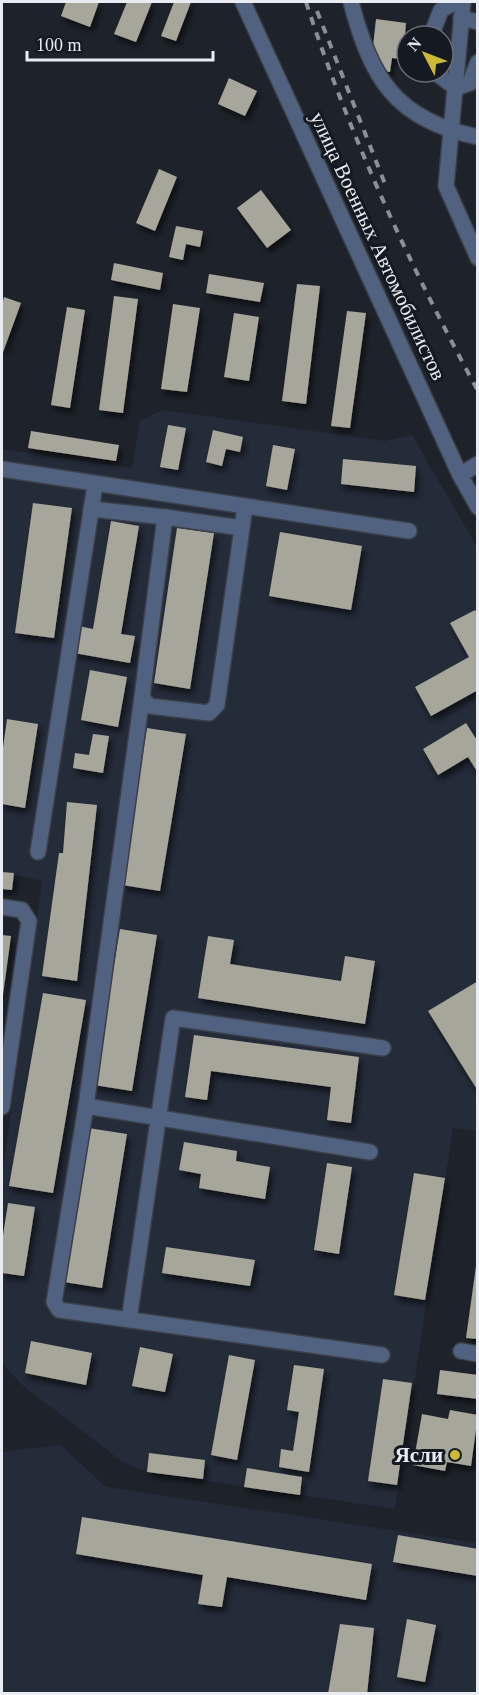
<svg xmlns="http://www.w3.org/2000/svg" width="479" height="1695" font-family="Georgia,serif">
<defs>
<filter id="shadow"><feDropShadow dx="3" dy="5" stdDeviation="3" flood-color="#0009"/></filter>
</defs>
<rect width="100%" height="100%" fill="#1e232b"/>
<g fill="#242b39">
<path d="M162,410L385,441L412,435L477,547V1131L453,1128L395,1509L147,1472L121,1461L21,1384L2,1363V1178L42,881L2,872V449L132,468L140,421Z"/>
<path d="M60,1445L106,1487L477,1543V1693H2V1452Z"/>
</g>
<g fill="#a7a69a" filter="url(#shadow)">
<path d="M66,2H99L90,27L61,16Z"/>
<path d="M127,2H152L136,42L114,34Z"/>
<path d="M174,2H191L176,41L161,36Z"/>
<path d="M376,19L406,23L403,59L392,58L390,72L376,70L377,55H372Z"/>
<path d="M229,78L257,91L245,116L218,104Z"/>
<path d="M159,169L177,177L155,231L136,223Z"/>
<path d="M261,190L291,230L267,248L237,208Z"/>
<path d="M176,226L203,231L200,247L186,244L183,260L169,257Z"/>
<path d="M114,263L163,273L160,290L111,280Z"/>
<path d="M209,274L264,283L260,302L206,293Z"/>
<path d="M297,284L320,286L306,404L282,401Z"/>
<path d="M114,296L138,299L123,413L99,410Z"/>
<path d="M4,297L21,303L2,355V305Z"/>
<path d="M173,304L200,308L187,392L161,389Z"/>
<path d="M67,307L85,310L70,408L51,405Z"/>
<path d="M347,311L366,313L350,428L331,426Z"/>
<path d="M234,313L259,317L249,381L224,377Z"/>
<path d="M168,425L186,428L178,470L160,467Z"/>
<path d="M213,430L243,437L240,452L226,449L222,466L206,462Z"/>
<path d="M31,431L119,445L116,461L28,448Z"/>
<path d="M273,445L295,449L287,490L266,486Z"/>
<path d="M343,459L416,466L414,492L341,484Z"/>
<path d="M33,503L72,508L54,638L15,633Z"/>
<path d="M111,521L139,526L121,634L135,636L130,663L74,653L79,626L93,629Z"/>
<path d="M177,528L214,533L190,689L154,683Z"/>
<path d="M280,532L362,546L351,610L269,596Z"/>
<path d="M475,610L478,615V690L431,716L415,687L469,657L450,623Z"/>
<path d="M90,670L127,677L118,727L81,720Z"/>
<path d="M7,719L38,724L25,808L2,804V755Z"/>
<path d="M466,723L478,742V773L468,757L438,775L423,749Z"/>
<path d="M147,728L186,734L160,891L122,885Z"/>
<path d="M93,734L109,736L103,773L73,768L75,753L89,755Z"/>
<path d="M67,802L97,805L77,981L42,976L59,853H63Z"/>
<path d="M2,872L14,873L12,890L2,889Z"/>
<path d="M120,929L157,935L132,1091L94,1085Z"/>
<path d="M2,935L11,936L3,995H2Z"/>
<path d="M208,936L234,940L230,964L341,981L345,956L375,961L365,1024L198,998Z"/>
<path d="M478,981V1091L428,1011Z"/>
<path d="M43,993L86,1000L53,1193L9,1186Z"/>
<path d="M194,1035L359,1057L351,1123L327,1120L331,1087L211,1071L207,1100L185,1097Z"/>
<path d="M88,1128L127,1134L102,1288L64,1282Z"/>
<path d="M184,1142L237,1151L236,1161L270,1167L265,1199L199,1188L201,1174L179,1170Z"/>
<path d="M327,1163L352,1167L339,1254L314,1250Z"/>
<path d="M414,1173L445,1178L425,1300L394,1295Z"/>
<path d="M8,1203L35,1207L24,1276L2,1273V1242Z"/>
<path d="M166,1247L255,1260L250,1286L162,1273Z"/>
<path d="M476,1266H478V1339L466,1338Z"/>
<path d="M31,1341L92,1353L86,1385L25,1373Z"/>
<path d="M140,1347L173,1354L165,1392L132,1386Z"/>
<path d="M229,1355L255,1360L237,1460L211,1455Z"/>
<path d="M294,1365L324,1369L309,1472L279,1467L281,1449L293,1451L299,1412L287,1410Z"/>
<path d="M440,1370L478,1375V1399L437,1394Z"/>
<path d="M383,1379L412,1383L397,1485L368,1481Z"/>
<path d="M450,1410L478,1415L471,1466L447,1462L445,1471L413,1465L422,1414L448,1419Z"/>
<path d="M149,1453L205,1460L203,1479L147,1472Z"/>
<path d="M247,1468L302,1477L300,1495L244,1487Z"/>
<path d="M82,1517L372,1564L366,1600L227,1577L222,1607L198,1604L203,1575L76,1554Z"/>
<path d="M398,1535L478,1549V1576L393,1562Z"/>
<path d="M407,1619L436,1625L425,1682L397,1677Z"/>
<path d="M340,1624L374,1628L367,1694H328Z"/>
</g>
<g fill="none" stroke-linecap="round" stroke-linejoin="round">
<defs>
<g id="minor">
<path d="M243,2L460,475L478,507"/>
<path d="M351,2C371,78 395,120 478,137"/>
<path d="M463,2L446,186L478,258"/>
<path d="M461,18L478,22"/>
<path d="M431,36L441,10L456,2"/>
<path d="M435,72L456,88L470,83L478,62"/>
<path d="M2,469L409,531"/>
<path d="M460,475L478,464"/>
<path d="M91,509L165,517L142,697L149,706L209,713L217,705L245,507"/>
<path d="M165,517L242,528"/>
<path d="M142,697L86,1106L54,1302L59,1310L382,1355"/>
<path d="M38,852L95,485"/>
<path d="M2,907L22,910L29,921L2,1107"/>
<path d="M86,1106L370,1152"/>
<path d="M129,1320L173,1018L383,1048"/>
<path d="M461,1351L478,1354"/>
</g>
</defs>
<use href="#minor" stroke="#3a3f47" stroke-width="18"/>
<use href="#minor" stroke="#516280" stroke-width="15"/>
<g stroke="#8b8f96" stroke-width="4" stroke-dasharray="8 8" stroke-linecap="butt">
<path d="M306,2C350,137 410,266 478,391"/>
<path d="M317,11L385,184"/>
</g>
</g>
<circle fill="#cdb938" stroke="#151921" stroke-width="2" cx="455" cy="1455" r="6"/>
<g text-anchor="middle" dominant-baseline="central" stroke-width="6" stroke-linejoin="round" paint-order="stroke">
<g font-size="21" fill="#e9ecf2" stroke="#151921">
<text transform="translate(378 246) rotate(65)">улица Военных Автомобилистов</text>
</g>
<g font-size="21" font-weight="bold" fill="#e9ecf2" stroke="#151921" text-anchor="end">
<text x="443" y="1455">Ясли</text>
</g>
</g>
<rect width="479" height="1695" fill="none" stroke="#e9ecf2" stroke-width="6"/>
<g transform="translate(425 54) rotate(312)"><circle r="28" fill="#151921" stroke="#6a6d75" stroke-width="1.5"/>
<path d="M0-4.5L10 22L0 15L-10 22Z" fill="#cdb938"/>
<text y="-9" font-size="16" font-weight="bold" text-anchor="middle" fill="#e9ecf2">N</text>
</g>
<path d="M27 51v9h186v-9" fill="none" stroke="#e9ecf2" stroke-width="3"/>
<text x="36" y="51" font-size="18" fill="#e9ecf2" stroke="#151921" stroke-width="4.5" paint-order="stroke">100 m</text>
</svg>
